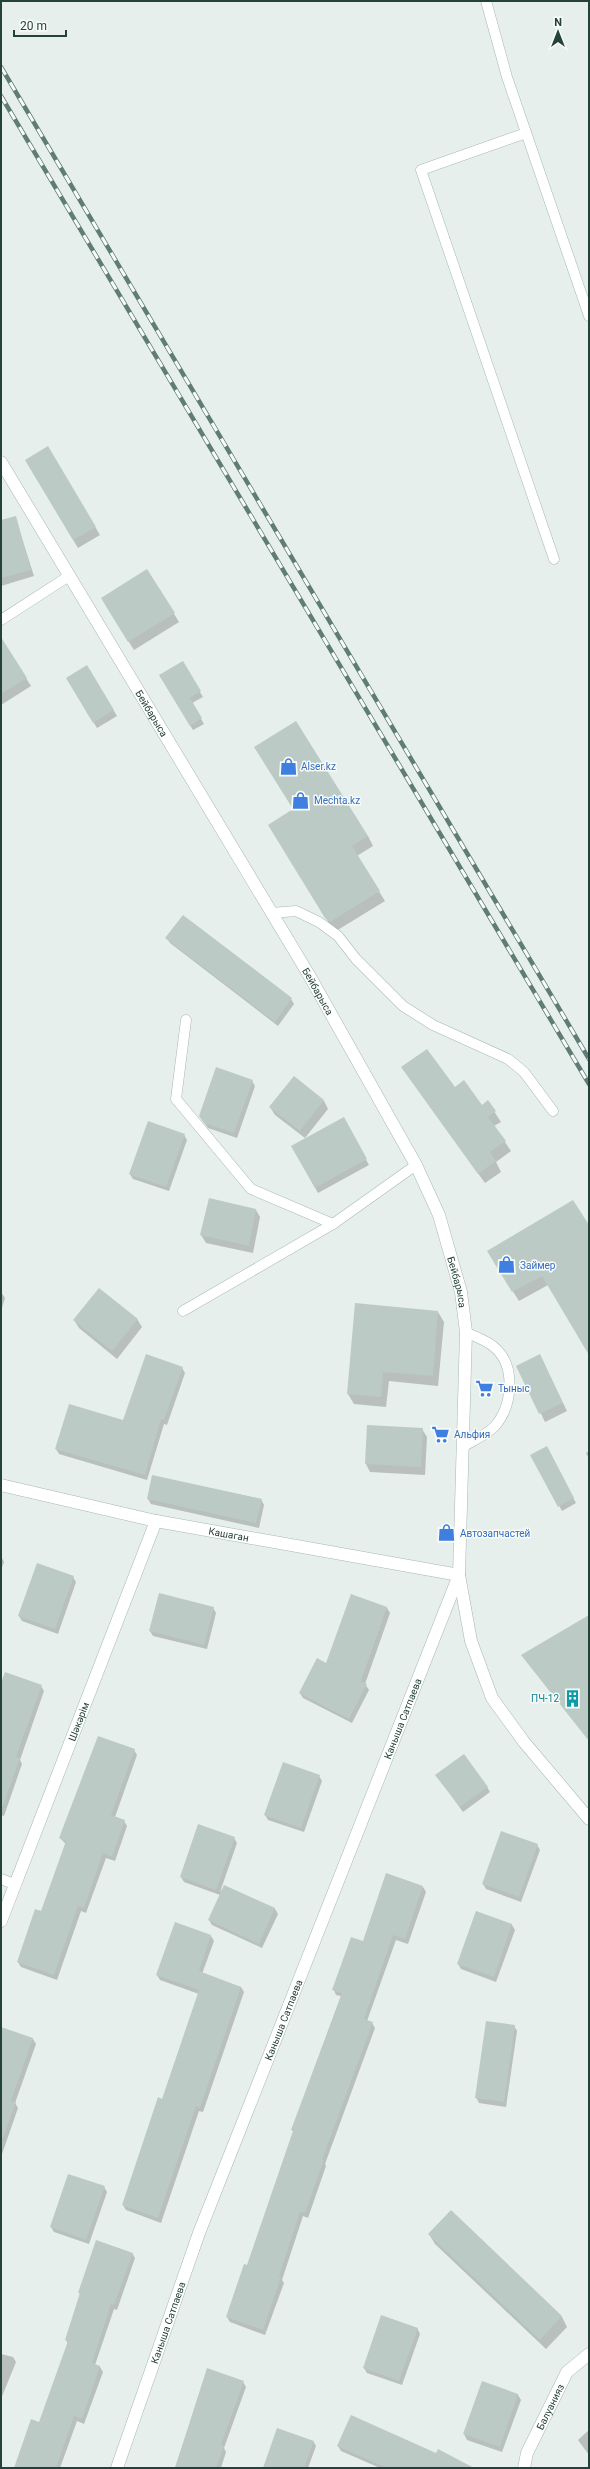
<svg xmlns="http://www.w3.org/2000/svg" width="590" height="2469" font-family="Roboto,sans-serif">
<rect width="100%" height="100%" fill="#e6efeb"/>
<g fill="#0003">
<path d="M48,448L100,535L78,548L26,461Z"/>
<path d="M15,517L34,576L1,586V521Z"/>
<path d="M147,570L179,622L134,650L106,606Z"/>
<path d="M1,639L31,686L1,705Z"/>
<path d="M182,662L203,697L192,703L204,724L193,730L160,676Z"/>
<path d="M87,666L117,716L97,728L67,678Z"/>
<path d="M275,834L368,836L373,846L357,856L385,901L336,931L332,928Z"/>
<path d="M183,917L291,999L294,1004L278,1026L170,943L167,938Z"/>
<path d="M294,1077L324,1101L328,1109L305,1138L275,1115L270,1107Z"/>
<path d="M409,1077L455,1088L482,1106L488,1102L501,1122L494,1126L511,1151L496,1162L501,1172L485,1183Z"/>
<path d="M252,1081L255,1086L237,1138L208,1128L203,1121Z"/>
<path d="M343,1118L369,1165L318,1193L292,1146Z"/>
<path d="M184,1135L187,1140L169,1191L133,1179L130,1174Z"/>
<path d="M256,1210L260,1217L253,1253L206,1243L201,1235Z"/>
<path d="M589,1229V1354L548,1285L519,1301L494,1262Z"/>
<path d="M1,1292L5,1298L1,1311Z"/>
<path d="M438,1312L444,1322L438,1386L389,1381L386,1407L354,1404L348,1394Z"/>
<path d="M137,1319L142,1327L117,1359L79,1328L74,1320Z"/>
<path d="M540,1356L567,1411L545,1422L518,1366Z"/>
<path d="M182,1368L185,1373L167,1425L164,1424L147,1480L59,1454L56,1449L123,1421Z"/>
<path d="M422,1429L427,1437L425,1475L370,1472L366,1464Z"/>
<path d="M546,1448L576,1503L562,1511L532,1455Z"/>
<path d="M589,1451V1459L586,1453Z"/>
<path d="M153,1476L261,1499L264,1505L259,1528L151,1504L148,1499Z"/>
<path d="M1,1556L4,1562L1,1570Z"/>
<path d="M73,1577L76,1582L58,1634L22,1621L19,1616Z"/>
<path d="M351,1595L387,1608L390,1613L365,1684L369,1690L352,1723L303,1698L300,1693L327,1664Z"/>
<path d="M213,1608L216,1613L207,1649L153,1636L150,1631Z"/>
<path d="M1,1686H41L44,1691L20,1760L22,1764L4,1816L1,1815Z"/>
<path d="M134,1750L137,1755L115,1817L124,1821L127,1826L115,1861L106,1858L86,1913L81,1911L57,1980L21,1967L18,1962L42,1912L66,1844L60,1838Z"/>
<path d="M319,1776L322,1781L304,1832L268,1820L265,1815Z"/>
<path d="M440,1780L487,1787L490,1792L463,1812Z"/>
<path d="M234,1838L237,1843L220,1892L225,1886L275,1909L278,1914L262,1948L212,1925L209,1920L220,1895L184,1882L181,1877Z"/>
<path d="M537,1845L540,1850L521,1902L486,1889L483,1884Z"/>
<path d="M423,1887L426,1892L408,1944L396,1940L367,2021L372,2023L375,2028L325,2164L326,2166L308,2218L303,2216L282,2280L284,2283L265,2335L230,2322L227,2317L248,2266L294,2132L292,2130L341,1996L336,1995L334,1990L363,1942Z"/>
<path d="M476,1912L512,1925L515,1930L496,1982L461,1969L458,1964Z"/>
<path d="M211,1936L214,1941L202,1974L241,1987L244,1992L203,2112L199,2111L161,2223L126,2210L123,2205L163,2100L199,1994L160,1980L157,1975Z"/>
<path d="M514,2026L517,2031L506,2107L479,2103L476,2097Z"/>
<path d="M1,2028L33,2039L36,2044L15,2103L18,2108L1,2157Z"/>
<path d="M104,2187L107,2192L89,2244L54,2232L51,2227Z"/>
<path d="M451,2211L562,2317L567,2327L546,2349L435,2244L429,2234Z"/>
<path d="M132,2253L135,2258L117,2310L114,2309L95,2365L100,2367L103,2372L84,2424L77,2421L60,2468H15L40,2423L68,2344L66,2340L80,2295L79,2292Z"/>
<path d="M417,2328L420,2334L402,2385L367,2373L364,2368Z"/>
<path d="M1,2354L13,2357L16,2362L1,2399Z"/>
<path d="M208,2370L243,2382L246,2387L224,2448L226,2452L221,2468H175Z"/>
<path d="M482,2383L518,2395L521,2400L502,2452L467,2440L464,2434Z"/>
<path d="M589,2430V2455L578,2440Z"/>
<path d="M313,2441L316,2446L308,2468H264Z"/>
<path d="M338,2446L437,2454L472,2468H380L341,2451Z"/>
</g>
<g fill="#bbcac4">
<path d="M48,446L96,527L73,540L25,460Z"/>
<path d="M16,516L31,570L1,578V520Z"/>
<path d="M147,569L175,613L128,642L101,598Z"/>
<path d="M1,637L27,678L1,694Z"/>
<path d="M183,661L201,691L190,698L202,718L190,726L159,675Z"/>
<path d="M87,665L114,710L93,723L66,678Z"/>
<path d="M296,721L368,836L352,846L380,891L330,922L325,918L268,825L293,809L254,747Z"/>
<path d="M183,915L292,998L275,1022L165,938Z"/>
<path d="M427,1049L455,1087L464,1080L482,1105L488,1100L496,1111L488,1117L506,1141L490,1152L496,1161L478,1174L401,1067Z"/>
<path d="M216,1067L253,1080L234,1133L204,1123L199,1116Z"/>
<path d="M294,1076L324,1100L300,1131L269,1107Z"/>
<path d="M344,1117L367,1159L315,1188L291,1146Z"/>
<path d="M148,1121L185,1134L166,1187L129,1174Z"/>
<path d="M209,1198L256,1209L249,1246L200,1235Z"/>
<path d="M573,1200L589,1225V1355L542,1276L512,1292L487,1251Z"/>
<path d="M99,1288L138,1319L112,1351L73,1320Z"/>
<path d="M355,1303L438,1311L433,1376L383,1372L381,1397L347,1394Z"/>
<path d="M146,1354L183,1367L164,1420L161,1419L145,1475L55,1449L69,1404L123,1420Z"/>
<path d="M540,1354L563,1403L539,1414L516,1366Z"/>
<path d="M367,1425L423,1428L421,1467L365,1464Z"/>
<path d="M547,1446L574,1498L558,1507L530,1455Z"/>
<path d="M152,1475L262,1499L256,1523L147,1499Z"/>
<path d="M37,1563L74,1576L55,1629L18,1616Z"/>
<path d="M159,1593L214,1607L204,1645L149,1631Z"/>
<path d="M351,1594L387,1607L361,1681L367,1684L349,1719L299,1693L317,1658L326,1663Z"/>
<path d="M589,1615V1741L521,1655Z"/>
<path d="M5,1672L42,1685L16,1757L20,1758L3,1806H1V1683Z"/>
<path d="M98,1736L135,1749L111,1815L125,1820L112,1857L103,1853L84,1908L78,1906L54,1975L17,1962L35,1909L41,1911L66,1841L59,1838Z"/>
<path d="M464,1754L488,1787L460,1807L435,1775Z"/>
<path d="M283,1762L320,1775L301,1828L264,1815Z"/>
<path d="M198,1824L235,1837L216,1890L180,1877Z"/>
<path d="M501,1831L538,1844L519,1897L482,1884Z"/>
<path d="M386,1873L423,1886L405,1939L393,1935L364,2019L373,2022L322,2160H324L305,2213L300,2212L279,2276L281,2277L263,2330L226,2317L244,2264L247,2265L293,2131L291,2130L342,1993L332,1990L351,1937L363,1941Z"/>
<path d="M224,1885L275,1908L259,1944L208,1920Z"/>
<path d="M476,1911L512,1924L494,1977L457,1964Z"/>
<path d="M175,1922L211,1935L199,1971L241,1987L200,2108L196,2106L158,2218L122,2205L158,2097L162,2099L199,1990L156,1975Z"/>
<path d="M486,2021L515,2025L504,2102L475,2098Z"/>
<path d="M1,2027L33,2038L11,2101L16,2102L3,2138H1Z"/>
<path d="M68,2174L105,2186L86,2240L50,2227Z"/>
<path d="M451,2210L562,2316L540,2340L428,2234Z"/>
<path d="M96,2240L133,2253L114,2305L111,2304L92,2363L100,2366L82,2419L74,2416L56,2468H14L31,2419L39,2422L68,2341L65,2340L80,2293H78Z"/>
<path d="M381,2315L418,2328L399,2381L363,2368Z"/>
<path d="M207,2368L244,2381L221,2445L224,2446L216,2468H175Z"/>
<path d="M482,2381L518,2394L500,2447L463,2434Z"/>
<path d="M351,2415L436,2453L438,2449L474,2468H387L337,2446Z"/>
<path d="M277,2428L314,2441L304,2468H263Z"/>
</g>
<g fill="none" stroke-linecap="round" stroke-linejoin="round">
<defs>
<g id="service">
<path d="M486,1L507,77L589,316"/>
<path d="M526,133L421,170L554,559"/>
<path d="M1,620L69,576"/>
<path d="M271,913L296,911L319,922L338,936L356,959L403,1006L433,1025L508,1059L524,1072L553,1111"/>
<path d="M186,1020L176,1099L251,1189L333,1224"/>
<path d="M183,1311L333,1224L416,1165"/>
<path d="M464,1446C474,1440 488,1434 495,1426C513,1405 516,1365 494,1347C486,1340 475,1337 466,1332"/>
<path d="M1,1879L14,1884"/>
</g>
<g id="minor">
<path id="s1" d="M1,1921L156,1521"/>
<path id="s2" d="M117,2468L199,2233L459,1575"/>
<path id="s3" d="M524,2468L527,2453L567,2372L589,2354"/>
</g>
<g id="tertiary">
<path id="s4" d="M1,462L309,975L416,1165L439,1215L461,1292L466,1332L459,1575L471,1641L492,1698L524,1742L589,1819"/>
<path id="s5" d="M1,1485L156,1521L459,1575"/>
</g>
</defs>
<use href="#service" stroke="#a8b8b2" stroke-width="11"/>
<use href="#minor" stroke="#a8b8b2" stroke-width="13"/>
<use href="#tertiary" stroke="#a8b8b2" stroke-width="13"/>
<use href="#service" stroke="#fff" stroke-width="10"/>
<use href="#minor" stroke="#fff" stroke-width="12"/>
<use href="#tertiary" stroke="#fff" stroke-width="12"/>
<defs>
<g id="rail">
<path d="M1,67L589,1059"/>
<path d="M1,96L589,1084"/>
</g>
</defs>
<use href="#rail" stroke="#5f7d75" stroke-width="4.5"/>
<use href="#rail" stroke="#f7fbf9" stroke-width="3" stroke-dasharray="9" stroke-linecap="butt"/>
</g>
<defs>
<symbol id="shop-bare" viewBox="-9 -9 18 18"><path d="M-5-2.5h2.3a2.7 3.5 0 0 1 5.4 0H5L5.5 6h-11ZM-1.5-2.5h3a1.5 2.3 0 0 0-3 0Z" fill="#3f7fe0" stroke="#f7fbf9" stroke-width="2.5" paint-order="stroke"/></symbol>
<symbol id="supermarket-bare" viewBox="-9 -9 18 18"><path d="M-6-5.5h2.5l.6 2H6L4.5 2H-2.5L-4.4-4H-6ZM-1.5 3.2a1.3 1.3 0 1 0 .1 0ZM3 3.2a1.3 1.3 0 1 0 .1 0Z" fill="#3f7fe0" stroke="#f7fbf9" stroke-width="2.5" paint-order="stroke"/></symbol>
<symbol id="building-bare" viewBox="-9 -9 18 18"><path d="M-4-6H4V6H1V3H-1V6H-4ZM-2.5-4.3h1.7v1.8h-1.7ZM.8-4.3h1.7v1.8H.8ZM-2.5-1h1.7V.8h-1.7ZM.8-1h1.7V.8H.8Z" fill="#0f9aa8" stroke="#f7fbf9" stroke-width="2.5" paint-order="stroke"/></symbol>
</defs>
<g fill-rule="evenodd">
<use href="#shop-bare" x="276" y="754" width="25" height="25"/>
<use href="#shop-bare" x="288" y="788" width="25" height="25"/>
<use href="#shop-bare" x="494" y="1252" width="25" height="25"/>
<use href="#supermarket-bare" x="472" y="1376" width="25" height="25"/>
<use href="#supermarket-bare" x="428" y="1422" width="25" height="25"/>
<use href="#shop-bare" x="434" y="1520" width="25" height="25"/>
<use href="#building-bare" x="560" y="1686" width="25" height="25"/>
</g>
<g text-anchor="middle" dominant-baseline="central" stroke-width="3" stroke-linejoin="round" paint-order="stroke">
<g font-size="10" fill="#24423a" stroke="#f7fbf9">
<text stroke="none"><textPath href="#s4" startOffset="293">Бейбарыса</textPath></text>
<text stroke="none"><textPath href="#s4" startOffset="617">Бейбарыса</textPath></text>
<text stroke="none"><textPath href="#s4" startOffset="941">Бейбарыса</textPath></text>
<text stroke="none"><textPath href="#s5" startOffset="233">Кашаган</textPath></text>
<text stroke="none"><textPath href="#s2" startOffset="802">Каныша Сатпаева</textPath></text>
<text stroke="none"><textPath href="#s1" startOffset="214">Шәкәрім</textPath></text>
<text stroke="none"><textPath href="#s2" startOffset="478">Каныша Сатпаева</textPath></text>
<text stroke="none"><textPath href="#s2" startOffset="154">Каныша Сатпаева</textPath></text>
<text stroke="none"><textPath href="#s3" startOffset="67">Балуанияз</textPath></text>
</g>
<g font-size="10" fill="#366cbe" stroke="#f7fbf9" text-anchor="start">
<text x="301" y="766">Alser.kz</text>
<text x="314" y="800">Mechta.kz</text>
<text x="520" y="1265">Займер</text>
<text x="498" y="1388">Тыныс</text>
<text x="454" y="1434">Альфия</text>
<text x="460" y="1533">Автозапчастей</text>
</g>
<g font-size="10" fill="#0d838f" stroke="#f7fbf9" text-anchor="end">
<text x="559" y="1698">ПЧ-12</text>
</g>
</g>
<rect width="590" height="2469" fill="none" stroke="#24423a" stroke-width="4"/>
<g transform="translate(558 32)" stroke="#f7fbf9" stroke-width="3" paint-order="stroke">
<path d="M0-3L7 15L0 10L-7 15Z" fill="#24423a"/>
<text y="-6" font-size="11" font-weight="bold" text-anchor="middle" fill="#24423a">N</text>
</g>
<path d="M14 30v6h52v-6" fill="none" stroke="#24423a" stroke-width="2"/>
<text x="20" y="30" font-size="12" fill="#24423a" stroke="#f7fbf9" stroke-width="3" paint-order="stroke">20 m</text>
</svg>
